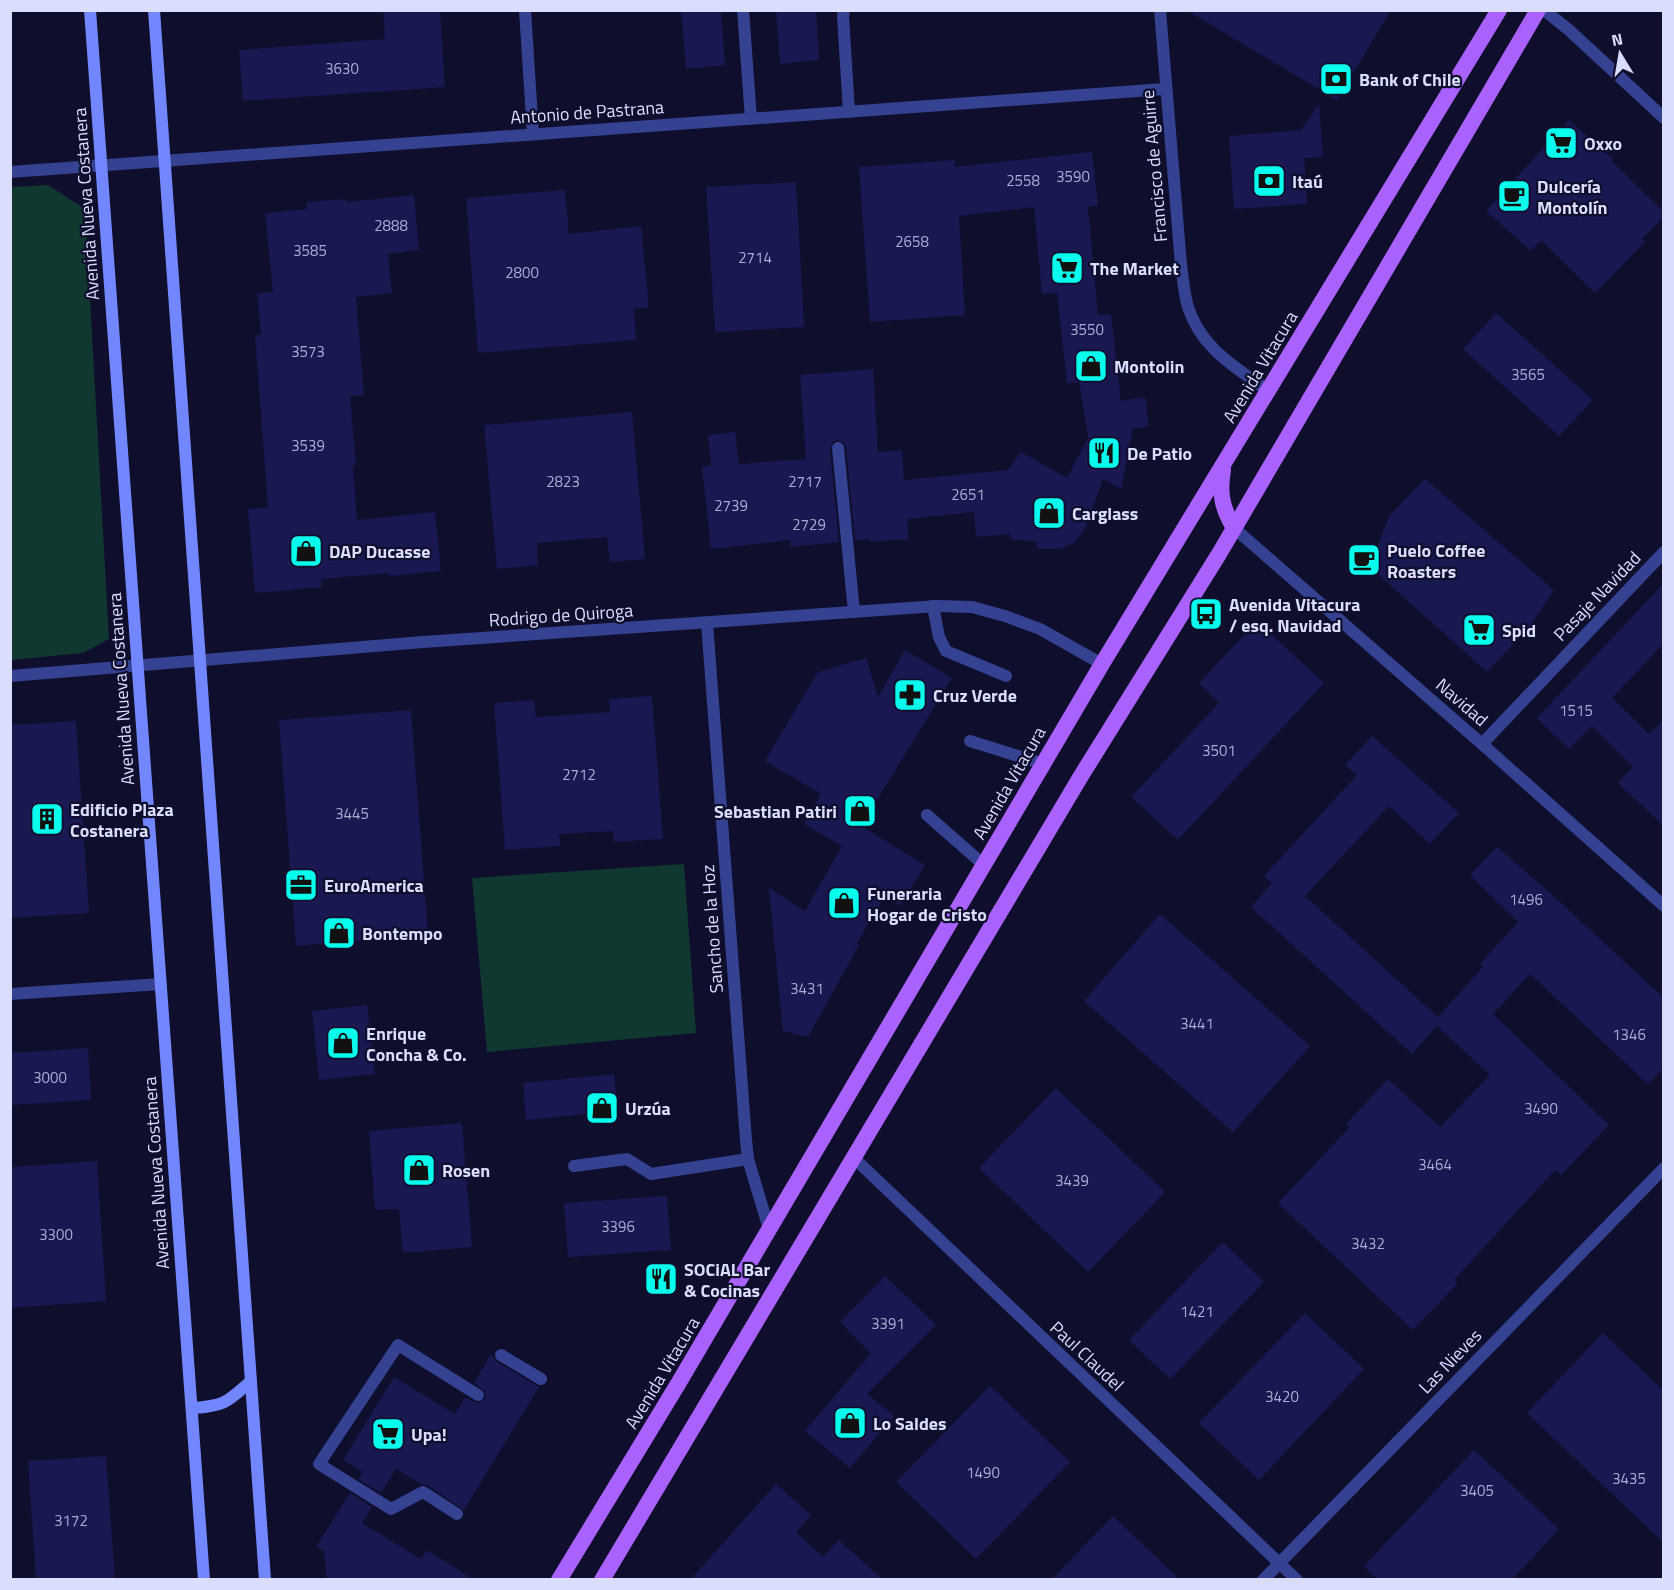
<svg xmlns="http://www.w3.org/2000/svg" width="1674" height="1590" font-family="'Titillium Web',sans-serif">
<rect width="100%" height="100%" fill="#0f0e2d"/>
<g fill="#113830">
<path d="M48,185L85,209L109,639L83,653L11,660V187Z"/>
<path d="M684,864L696,1033L487,1052L472,878Z"/>
</g>
<g fill="#1a1850">
<path d="M383,10H440L445,87L243,101L239,50L385,39Z"/>
<path d="M681,10H721L725,65L686,69Z"/>
<path d="M776,10H816L819,60L780,64Z"/>
<path d="M1186,10H1391L1337,100Z"/>
<path d="M1319,104L1323,157L1304,158L1307,204L1234,209L1229,136L1301,130Z"/>
<path d="M1569,120L1613,159L1612,161L1664,212V217L1642,239L1645,242L1595,293L1541,240L1531,251L1486,211Z"/>
<path d="M1092,152L1098,205L1088,207L1098,315L1111,314L1121,401L1145,397L1149,426L1133,429L1121,489L1103,479L1084,531L1074,543L1060,549H1037V542L1011,539L1010,534L976,537L974,512L907,519L909,539L870,542V539L855,541L846,447L844,443L838,440L833,442L830,449L839,542L790,547V540L711,549L702,467L711,466L708,435L735,432L739,464L806,459L800,375L873,369L878,452L902,450L904,480L1008,470L1021,452L1067,478L1088,438L1079,382L1067,383L1057,293L1042,294L1034,207L959,216L965,315L870,322L859,167L955,160V167Z"/>
<path d="M796,182L804,327L715,332L706,187Z"/>
<path d="M565,190L569,234L641,226L649,307L634,309L636,340L478,353L466,198Z"/>
<path d="M414,195L419,250L388,254L392,293L356,297L364,395L350,396L356,465L353,466L357,520L435,512L441,571L389,576V573L321,579L322,587L255,593L248,509L268,507L255,335H261L257,293L273,292L265,213L307,209L306,202L346,199L347,202Z"/>
<path d="M1496,313L1593,400L1559,436L1463,349Z"/>
<path d="M632,412L645,559L610,562L607,537L537,543L538,565L497,569L484,425Z"/>
<path d="M1425,479L1554,590L1530,626L1487,672L1369,566L1390,515Z"/>
<path d="M1664,583V643L1612,698L1649,734L1664,719V826L1618,783L1633,767L1592,726L1569,749L1537,718Z"/>
<path d="M1257,621L1324,683L1178,840L1131,797L1219,703L1199,683Z"/>
<path d="M905,650L952,678L861,826L925,865L900,906L884,897L857,943L859,945L808,1037L783,1031L769,888L805,911L842,846L804,824L821,794L765,761L818,672L866,658L878,697Z"/>
<path d="M652,696L663,839L614,842L613,831L559,834L560,846L505,850L494,703L534,700L536,717L610,712L609,699Z"/>
<path d="M411,710L428,935L296,946L279,720Z"/>
<path d="M76,721L89,913L10,918V725Z"/>
<path d="M1372,736L1459,813L1430,844L1389,806L1305,896L1438,1017L1483,967L1480,964L1518,922L1470,875L1497,847L1548,891L1664,998V1068L1648,1084L1530,974L1493,1014L1609,1125L1561,1175L1555,1170L1454,1280L1458,1283L1413,1330L1278,1203L1350,1127L1346,1124L1388,1079L1440,1127L1490,1075L1437,1026L1412,1054L1251,907L1272,883L1264,876L1357,775L1345,765Z"/>
<path d="M1160,914L1310,1046L1233,1132L1084,1001Z"/>
<path d="M367,1005L375,1074L319,1080L312,1011Z"/>
<path d="M88,1048L91,1100L10,1105V1053Z"/>
<path d="M614,1074L618,1111L526,1120L523,1083Z"/>
<path d="M1056,1088L1165,1192L1088,1272L979,1168Z"/>
<path d="M462,1123L472,1247L403,1253L399,1209L375,1210L369,1131Z"/>
<path d="M97,1161L106,1301L10,1308V1167Z"/>
<path d="M667,1196L671,1250L568,1257L564,1203Z"/>
<path d="M1223,1242L1264,1282L1170,1379L1129,1340Z"/>
<path d="M885,1276L936,1325L867,1394L894,1416L850,1468L805,1431L871,1353L840,1322Z"/>
<path d="M1305,1313L1364,1369L1259,1480L1199,1423Z"/>
<path d="M1603,1333L1664,1391V1543L1527,1413Z"/>
<path d="M491,1354L497,1362L539,1387L464,1510L427,1485L421,1484L396,1469L381,1493L358,1479L363,1472L343,1460L394,1377L455,1414L465,1397L477,1403L485,1399V1391L474,1383Z"/>
<path d="M990,1386L1070,1462L976,1559L896,1482Z"/>
<path d="M1474,1450L1559,1529L1512,1580H1378L1364,1566Z"/>
<path d="M106,1456L115,1580H36L28,1461Z"/>
<path d="M776,1484L811,1515L796,1532L823,1557L839,1540L883,1580H690Z"/>
<path d="M350,1493L372,1507L362,1523L421,1559L427,1550L475,1580H327L324,1551L316,1547Z"/>
<path d="M1113,1516L1180,1580H1051Z"/>
</g>
<g fill="none" stroke-linecap="round" stroke-linejoin="round">
<g stroke="#354191" stroke-width="12">
<path d="M844,10L843,16L849,112"/>
<path d="M933,606L939,637L946,651L1006,676"/>
<path d="M970,741L1044,764"/>
<path d="M927,815L984,865"/>
<path d="M501,1355L541,1379"/>
<path d="M457,1514L423,1492L391,1509L319,1464L398,1345L478,1395"/>
</g>
<g stroke="#354191" stroke-width="12">
<path d="M525,10L533,134"/>
<path d="M743,10L751,119"/>
<path d="M1544,10L1569,30L1664,118"/>
<path d="M10,172L1165,89"/>
<path d="M838,448L854,612"/>
<path d="M1234,528L1482,744L1664,906"/>
<path d="M707,623L746,1140L748,1159L769,1229"/>
<path d="M10,676L423,642L938,606L972,607L1005,616L1040,629L1102,664"/>
<path d="M1482,744L1664,552"/>
<path d="M10,994L161,984"/>
<path d="M854,1158L1297,1580"/>
<path d="M574,1166L627,1159L651,1174L748,1159"/>
<path d="M1263,1580L1664,1168"/>
</g>
<path stroke="#354191" stroke-width="12" d="M1160,10L1181,265C1183,278 1184,294 1188,307C1201,348 1234,366 1267,390"/>
<g stroke="#7286ff" stroke-width="12">
<path d="M90,10L204,1580"/>
<path d="M154,10L265,1580"/>
<path d="M193,1408C225,1406 227,1402 251,1381"/>
</g>
<g stroke="#a962ff" stroke-width="16">
<path d="M1223,470C1219,493 1222,508 1234,528"/>
<path d="M559,1580L678,1384L1102,664L1499,10"/>
<path d="M602,1580L1081,776L1219,554L1538,10"/>
</g>
</g>
<defs>
<symbol id="bank-square" viewBox="-11 -11 22 22"><rect x="-9" y="-9" width="18" height="18" rx="4" fill="#07ffee" stroke="#0f0e2d"/><path d="M-6-4H6V4H-6ZM0-2.3a2.3 2.3 0 1 0 0 4.6a2.3 2.3 0 1 0 0-4.6Z" fill="#111"/></symbol>
<symbol id="supermarket-square" viewBox="-11 -11 22 22"><rect x="-9" y="-9" width="18" height="18" rx="4" fill="#07ffee" stroke="#0f0e2d"/><path d="M-6-5.5h2.5l.6 2H6L4.5 2H-2.5L-4.4-4H-6ZM-1.5 3.2a1.3 1.3 0 1 0 .1 0ZM3 3.2a1.3 1.3 0 1 0 .1 0Z" fill="#111"/></symbol>
<symbol id="cafe-square" viewBox="-11 -11 22 22"><rect x="-9" y="-9" width="18" height="18" rx="4" fill="#07ffee" stroke="#0f0e2d"/><path d="M-5.5-4.5H6V0H3Q3 3.5 0 3.5H-2.5Q-5.5 3.5-5.5 0ZM3-3.2v2h1.7v-2ZM-6 4.5H4V6H-6Z" fill="#111"/></symbol>
<symbol id="shop-square" viewBox="-11 -11 22 22"><rect x="-9" y="-9" width="18" height="18" rx="4" fill="#07ffee" stroke="#0f0e2d"/><path d="M-5-2.5h2.3a2.7 3.5 0 0 1 5.4 0H5L5.5 6h-11ZM-1.5-2.5h3a1.5 2.3 0 0 0-3 0Z" fill="#111"/></symbol>
<symbol id="restaurant-square" viewBox="-11 -11 22 22"><rect x="-9" y="-9" width="18" height="18" rx="4" fill="#07ffee" stroke="#0f0e2d"/><path d="M-5-6h1v4h1v-4h1v4h1v-4h1v5L-1.5 .5V6h-2V.5L-5-1ZM5-6V6H3V1.5H1.5Q1.5-4 5-6Z" fill="#111"/></symbol>
<symbol id="bus-square" viewBox="-11 -11 22 22"><rect x="-9" y="-9" width="18" height="18" rx="4" fill="#07ffee" stroke="#0f0e2d"/><path d="M-5-6H5V4H4V6H2V4H-2V6H-4V4H-5ZM-3.5-4V0h7V-4ZM-3.5 1.2v1.5H-2V1.2ZM2 1.2v1.5H3.5V1.2Z" fill="#111"/></symbol>
<symbol id="pharmacy-square" viewBox="-11 -11 22 22"><rect x="-9" y="-9" width="18" height="18" rx="4" fill="#07ffee" stroke="#0f0e2d"/><path d="M-2-6h4v4h4v4h-4v4h-4v-4h-4v-4h4Z" fill="#111"/></symbol>
<symbol id="building-square" viewBox="-11 -11 22 22"><rect x="-9" y="-9" width="18" height="18" rx="4" fill="#07ffee" stroke="#0f0e2d"/><path d="M-4-6H4V6H1V3H-1V6H-4ZM-2.5-4.3h1.7v1.8h-1.7ZM.8-4.3h1.7v1.8H.8ZM-2.5-1h1.7V.8h-1.7ZM.8-1h1.7V.8H.8Z" fill="#111"/></symbol>
<symbol id="office-square" viewBox="-11 -11 22 22"><rect x="-9" y="-9" width="18" height="18" rx="4" fill="#07ffee" stroke="#0f0e2d"/><path d="M-6-3h4V-5.5h4V-3h4V5H-6ZM-1-4.5V-3h2v-1.5ZM-6 0V1H6V0Z" fill="#111"/></symbol>
</defs>
<g fill-rule="evenodd">
<use href="#bank-square" x="1317" y="60" width="38" height="38"/>
<use href="#supermarket-square" x="1542" y="124" width="38" height="38"/>
<use href="#bank-square" x="1250" y="162" width="38" height="38"/>
<use href="#cafe-square" x="1495" y="177" width="38" height="38"/>
<use href="#supermarket-square" x="1048" y="249" width="38" height="38"/>
<use href="#shop-square" x="1072" y="347" width="38" height="38"/>
<use href="#restaurant-square" x="1085" y="434" width="38" height="38"/>
<use href="#shop-square" x="1030" y="494" width="38" height="38"/>
<use href="#shop-square" x="287" y="532" width="38" height="38"/>
<use href="#cafe-square" x="1345" y="541" width="38" height="38"/>
<use href="#bus-square" x="1187" y="595" width="38" height="38"/>
<use href="#supermarket-square" x="1460" y="611" width="38" height="38"/>
<use href="#pharmacy-square" x="891" y="676" width="38" height="38"/>
<use href="#shop-square" x="841" y="792" width="38" height="38"/>
<use href="#building-square" x="28" y="800" width="38" height="38"/>
<use href="#office-square" x="282" y="866" width="38" height="38"/>
<use href="#shop-square" x="825" y="884" width="38" height="38"/>
<use href="#shop-square" x="320" y="914" width="38" height="38"/>
<use href="#shop-square" x="324" y="1024" width="38" height="38"/>
<use href="#shop-square" x="583" y="1089" width="38" height="38"/>
<use href="#shop-square" x="400" y="1151" width="38" height="38"/>
<use href="#restaurant-square" x="642" y="1260" width="38" height="38"/>
<use href="#shop-square" x="831" y="1404" width="38" height="38"/>
<use href="#supermarket-square" x="369" y="1415" width="38" height="38"/>
</g>
<g text-anchor="middle" dominant-baseline="central" stroke-width="4.5" stroke-linejoin="round" paint-order="stroke">
<g font-size="15" fill="#abacd3">
<text x="342" y="68">3630</text>
<text x="1073" y="176">3590</text>
<text x="1023" y="180">2558</text>
<text x="391" y="225">2888</text>
<text x="912" y="241">2658</text>
<text x="310" y="250">3585</text>
<text x="755" y="257">2714</text>
<text x="522" y="272">2800</text>
<text x="1087" y="329">3550</text>
<text x="308" y="351">3573</text>
<text x="1528" y="374">3565</text>
<text x="308" y="445">3539</text>
<text x="563" y="481">2823</text>
<text x="805" y="481">2717</text>
<text x="968" y="494">2651</text>
<text x="731" y="505">2739</text>
<text x="809" y="524">2729</text>
<text x="1576" y="710">1515</text>
<text x="1219" y="750">3501</text>
<text x="579" y="774">2712</text>
<text x="352" y="813">3445</text>
<text x="1526" y="899">1496</text>
<text x="807" y="988">3431</text>
<text x="1197" y="1023">3441</text>
<text x="1629" y="1034">1346</text>
<text x="50" y="1077">3000</text>
<text x="1541" y="1108">3490</text>
<text x="1435" y="1164">3464</text>
<text x="1072" y="1180">3439</text>
<text x="618" y="1226">3396</text>
<text x="56" y="1234">3300</text>
<text x="1368" y="1243">3432</text>
<text x="1197" y="1311">1421</text>
<text x="888" y="1323">3391</text>
<text x="1282" y="1396">3420</text>
<text x="983" y="1472">1490</text>
<text x="1629" y="1478">3435</text>
<text x="1477" y="1490">3405</text>
<text x="71" y="1520">3172</text>
</g>
<g font-size="18" font-weight="bold" fill="#dbddff" stroke="#0f0e2d" text-anchor="start">
<text x="1359" y="79">Bank of Chile</text>
<text x="1584" y="143">Oxxo</text>
<text x="1292" y="181">Itaú</text>
<text x="1537" y="186">Dulcería<tspan x="1537" dy="21">Montolín</tspan></text>
<text x="1090" y="268">The Market</text>
<text x="1114" y="366">Montolin</text>
<text x="1127" y="453">De Patio</text>
<text x="1072" y="513">Carglass</text>
<text x="1387" y="550">Puelo Coffee<tspan x="1387" dy="21">Roasters</tspan></text>
<text x="329" y="551">DAP Ducasse</text>
<text x="1229" y="604">Avenida Vitacura<tspan x="1229" dy="21">/ esq. Navidad</tspan></text>
<text x="1502" y="630">Spid</text>
<text x="933" y="695">Cruz Verde</text>
<text x="70" y="809">Edificio Plaza<tspan x="70" dy="21">Costanera</tspan></text>
<text x="837" y="811" text-anchor="end">Sebastian Patiri</text>
<text x="324" y="885">EuroAmerica</text>
<text x="867" y="893">Funeraria<tspan x="867" dy="21">Hogar de Cristo</tspan></text>
<text x="362" y="933">Bontempo</text>
<text x="366" y="1033">Enrique<tspan x="366" dy="21">Concha &amp; Co.</tspan></text>
<text x="625" y="1108">Urzúa</text>
<text x="442" y="1170">Rosen</text>
<text x="684" y="1269">SOCiAL Bar<tspan x="684" dy="21">&amp; Cocinas</tspan></text>
<text x="873" y="1423">Lo Saldes</text>
<text x="411" y="1434">Upa!</text>
</g>
<g font-size="18" fill="#dbddff" stroke="#0f0e2d">
<text transform="translate(587 112) rotate(-4)">Antonio de Pastrana</text>
<text transform="translate(1154 166) rotate(-95)">Francisco de Aguirre</text>
<text transform="translate(86 204) rotate(-94)">Avenida Nueva Costanera</text>
<text transform="translate(1260 367) rotate(-59)">Avenida Vitacura</text>
<text transform="translate(1597 596) rotate(-46)">Pasaje Navidad</text>
<text transform="translate(561 615) rotate(-4)">Rodrigo de Quiroga</text>
<text transform="translate(121 689) rotate(-94)">Avenida Nueva Costanera</text>
<text transform="translate(1462 702) rotate(41)">Navidad</text>
<text transform="translate(1009 783) rotate(-60)">Avenida Vitacura</text>
<text transform="translate(712 929) rotate(-94)">Sancho de la Hoz</text>
<text transform="translate(156 1173) rotate(-94)">Avenida Nueva Costanera</text>
<text transform="translate(1087 1356) rotate(43)">Paul Claudel</text>
<text transform="translate(1450 1361) rotate(-46)">Las Nieves</text>
<text transform="translate(662 1373) rotate(-59)">Avenida Vitacura</text>
</g>
</g>
<rect width="1674" height="1590" fill="none" stroke="#dbddff" stroke-width="24"/>
<g transform="translate(1620 54) rotate(349)" stroke="#0f0e2d" stroke-width="4.5" paint-order="stroke">
<path d="M0-4.5L10 22L0 15L-10 22Z" fill="#dbddff"/>
<text y="-9" font-size="16" font-weight="bold" text-anchor="middle" fill="#dbddff">N</text>
</g>
</svg>
